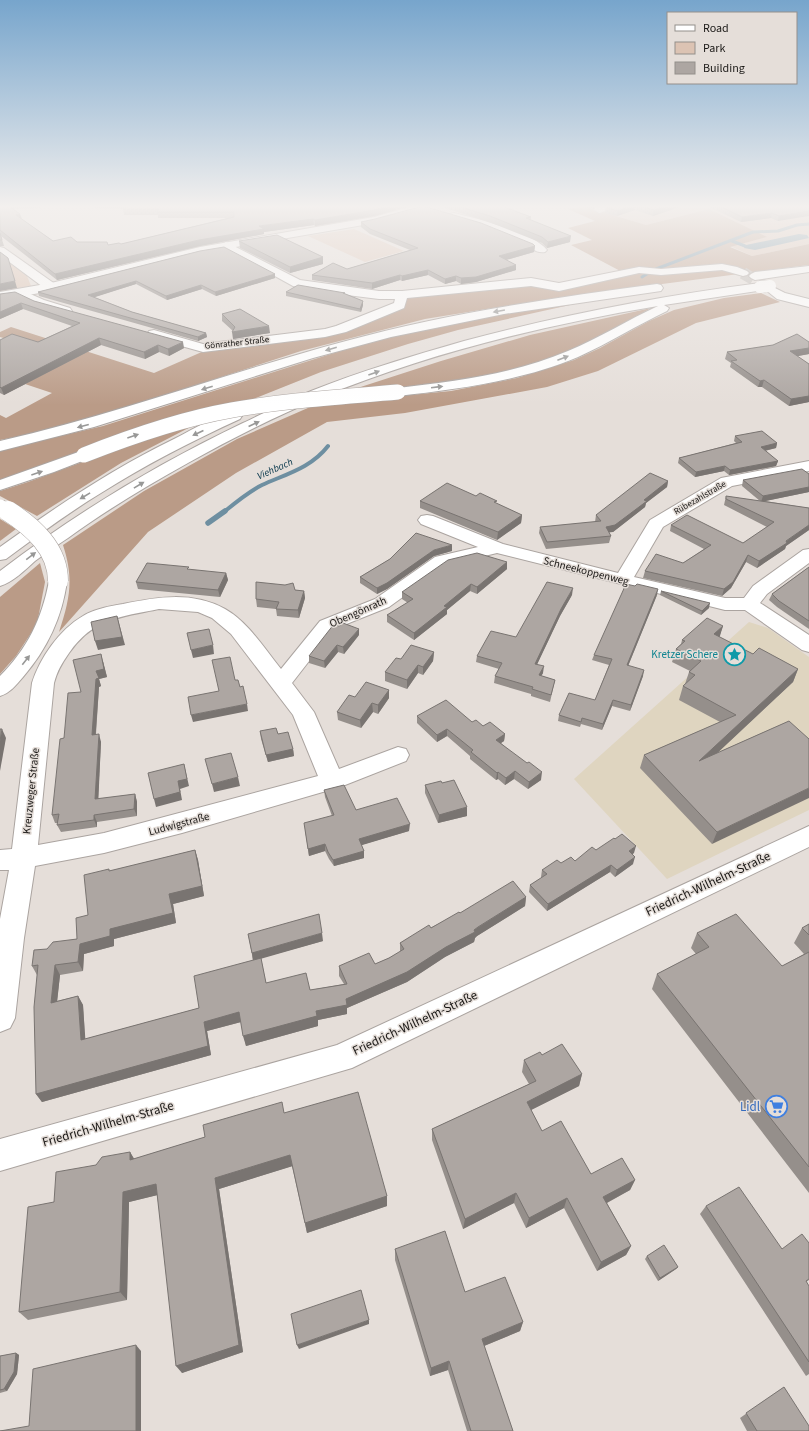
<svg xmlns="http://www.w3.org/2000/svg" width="809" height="1431" font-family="'Source Sans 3',sans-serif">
<rect width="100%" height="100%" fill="#e5ded9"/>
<path fill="#dfd5c0" d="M749,622L768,628L809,657V810L667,879L574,779Z"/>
<g fill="#dcc3b3">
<path d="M589,205H809V244L752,256L730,246L766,237L709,209L646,225L583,206Z"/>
<path d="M354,229L404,251L365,262L308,236Z"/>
<path d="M0,256L27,276L31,286L0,291Z"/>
</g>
<g fill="#ba9b87">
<path d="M583,206L646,225L709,209L767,237L730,247L752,256L809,244V265L562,297L425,319L301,351L114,412L36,433L0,440V415L6,418L52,393L25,384L73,358L0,337V332L11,327L154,373L204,351L327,334L402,307L405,296L531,284L559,289L626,274L571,245L592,240L568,228L595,221L568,209Z"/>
<path d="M761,293L780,302L696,323L598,371L547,387L405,413L327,422L236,473L148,532L59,632C70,598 74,579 63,545L144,491L237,439L317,404L451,391L517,378L574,360L600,348L649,321L674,310L724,298Z"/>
<path d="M597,299L458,330L408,344L321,372L246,402L0,482V450L103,426L356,346L443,324Z"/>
<path d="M651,308C620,327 588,345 554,357C486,382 414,387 342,393L441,361L530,335Z"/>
<path d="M200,422L121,463L37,516L0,496V491L28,482L145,439Z"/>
<path d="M0,519L16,529L0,541Z"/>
<path d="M40,563L45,582L37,624L16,656L0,674V597Z"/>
</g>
<path fill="#6e8fa1" d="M799,234L807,235L809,238L755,250L744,248L746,245Z"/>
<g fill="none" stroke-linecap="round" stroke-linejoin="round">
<g stroke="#6e8fa1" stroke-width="3">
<path d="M732,241L745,246"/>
<path d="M656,269L753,232L778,231L797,225L809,224"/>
<path d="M642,277L650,272"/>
</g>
<path stroke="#6e8fa1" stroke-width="4" d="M224,512C236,502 248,492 262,485C286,474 311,468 328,446"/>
<path stroke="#6e8fa1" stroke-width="5.5" d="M208,523L225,511"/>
<path stroke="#bdb7b2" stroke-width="12" stroke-dasharray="12 5.5" stroke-linecap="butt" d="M743,273L773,291"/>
<defs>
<g id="street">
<path d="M606,205H620L619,207L599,213L594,210L595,208Z"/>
<path d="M454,213C475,218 534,233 547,250L545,252C537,254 530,247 523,243C500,231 475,225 450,218L449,216L450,214Z"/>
<path d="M226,242L300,280L379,291H402L531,278L559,283L639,267L661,269L722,264L737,267L747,271L749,273L747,275L743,276L722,270L661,275L639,273L559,291L531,286L407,298L404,308L346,332L325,337L203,352L149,337L147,334L149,331L154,330L203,344L325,329L336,326L394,303L395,299H379L323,292L293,286L222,247L221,245Z"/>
<path d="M0,247L4,248L55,284L57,287L55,290H47L0,255Z"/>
<path d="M773,287L785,293L809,299V307L777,299L767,291L769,288Z"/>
<path d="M19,289L44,300L70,308L72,311L70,314L66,315L36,306L15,296L13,293L15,290Z"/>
<path d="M809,461V471L732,486L663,527L634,577L725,598H744L753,586L803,550L809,549V563L767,594L760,603L809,635V652L802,650L745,610H725L497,553L447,565L389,607L334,629L292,683L314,712L339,769L398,747L406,749L409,755L406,761L340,787L182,833L104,853L35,866L24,938L15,1018L10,1028L0,1032V919L9,870H0V850L12,849L32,683C40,658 59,630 83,616C94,609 110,606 123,604C158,597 192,591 225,609C248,622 264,648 281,669L320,621L375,599L435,557L478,547L421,524L418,520L421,516L427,515L433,516L503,544L618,573L650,520L721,478ZM159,609L198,612L212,618L231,634L293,715L318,776L104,833L38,845L54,683C57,671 62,663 69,653C93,618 120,617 159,609Z"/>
<path d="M809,826V847L352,1068L0,1171V1139L337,1045Z"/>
</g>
<path id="secondary" d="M417,205H432L431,207L375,223L200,253L51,291L0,300V292L51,283L200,247L374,217Z"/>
<g id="highway">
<path d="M809,266V272L755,280L751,278L749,276L751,274L755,272Z"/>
<path d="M760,283L764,284L766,287L764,290L664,305L669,308L667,311C637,325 609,343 578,357C521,381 459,389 398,396L393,395L391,392L393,389L398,388C456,381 514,374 568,351C599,338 628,320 658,306C544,325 429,353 322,397C276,416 231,439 188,463C147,486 106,510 68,538C57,545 46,553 35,561C25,570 13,582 0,586V571C76,513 157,464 243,423C266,412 288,401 311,391C361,371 412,356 464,341C561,315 660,296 760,283Z"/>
<path d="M657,284L661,285L663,288L661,291L504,314L391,337L313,358L94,427L0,451V441C117,414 230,372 346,341C448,313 553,298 657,284Z"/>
<path d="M235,412L240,413L242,416L240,419C192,441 145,465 101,493C68,513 37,536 6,559L0,560V547C57,506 114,468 176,438C195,428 215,416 235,412Z"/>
<path d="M84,450L90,452L92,455L90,458L54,472L0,490V480Z"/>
<path d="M58,575L65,577L67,581C62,618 47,649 23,677C16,685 10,693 0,696V676C27,649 42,619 49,581L51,577Z"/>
</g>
</defs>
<use href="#street" stroke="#aba4a0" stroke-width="2"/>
<use href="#secondary" stroke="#aba4a0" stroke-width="2"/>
<use href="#highway" stroke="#aba4a0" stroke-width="2"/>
<use href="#street" fill="#fff" fill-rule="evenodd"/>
<use href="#secondary" fill="#fff" fill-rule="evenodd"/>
<use href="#highway" fill="#fff" fill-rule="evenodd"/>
<defs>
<path id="highway-bridge-far2" d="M760,287L770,286"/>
<g id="highway-bridge-far1">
<path d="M84,455C132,436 181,419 232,410C287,400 343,397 398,392"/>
<path d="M0,507L9,512"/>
</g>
<path id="highway-bridge" d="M8,511C33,527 58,549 58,581"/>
</defs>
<use href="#highway-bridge-far2" stroke="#aba4a0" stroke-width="12" stroke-linecap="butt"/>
<use href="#highway-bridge-far1" stroke="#aba4a0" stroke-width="16" stroke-linecap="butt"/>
<use href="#highway-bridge" stroke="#aba4a0" stroke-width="21" stroke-linecap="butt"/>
<use href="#highway-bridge-far2" stroke="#fff" stroke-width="12"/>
<use href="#highway-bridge-far1" stroke="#fff" stroke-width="15"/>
<use href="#highway-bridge" stroke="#fff" stroke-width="20"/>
</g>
<g fill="#958f8b" fill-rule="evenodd">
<path d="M0,205H413L374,216L315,226L314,225L264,232V234L200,246L57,280L1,236L4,246H0ZM76,206V207L123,209L124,215H158V218H228L121,244L108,245L77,242L53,241L22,219L20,214L14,209Z"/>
<path d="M436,205H499L531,217V220L570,242L547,248L542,243L489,222Z"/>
<path d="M578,205H602L595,207L593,209Z"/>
<path d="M614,205H686L653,216L635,210L617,216L605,213L606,207Z"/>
<path d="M705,205H809L778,221L771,218L741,222Z"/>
<path d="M361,222L535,246L534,252L506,260L516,265V270L476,282L461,284L456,281L445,284L428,275L402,281L400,280L372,289L312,280V275L347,269L410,250L370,234L361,227Z"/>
<path d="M239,241L323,257V264L290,273L240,248Z"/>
<path d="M200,251L275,274V278L216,296L202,289L167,300L136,284L94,297L132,312L206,333L207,337L198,341L39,296L38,292Z"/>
<path d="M286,292L345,294L363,305L361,312L286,296Z"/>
<path d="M0,294L34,301L184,348L169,356L159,352L145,359L101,345L4,395L0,393V340L38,342L72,326L23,309L0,319Z"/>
<path d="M222,314L270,333L233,339V331L222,321Z"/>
<path d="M809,342V354L797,356L809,364V402L789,406L762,387H758L730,367L731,363L725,359L727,352Z"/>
<path d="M735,436L777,443L776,448L765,451L778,461L776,466L729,475L724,471L695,477L678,463L679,458L736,443L734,441Z"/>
<path d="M809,474V492L765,501L809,508V530L786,546L785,549L757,568L746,562L731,588L722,596L643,578L645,571L683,563L704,549L670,531L671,525L743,543L767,527L724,505L726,496L760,501L742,486L743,480Z"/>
<path d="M668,481L667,487L646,503L645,507L613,532H609L611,536L609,543L546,549L539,533L540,527L595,522L596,515Z"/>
<path d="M476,496L497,504L522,515L521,523L497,540L420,508V501Z"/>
<path d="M452,551L434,556L387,589L377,594L360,583V577L390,559Z"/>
<path d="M507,562V569L477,594L470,591L447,610V614L414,640L387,622V615L408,603L402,599V592Z"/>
<path d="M809,567V629L777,607L769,600L772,594Z"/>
<path d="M226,573L228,580L220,597L138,589L136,582Z"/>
<path d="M295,590L304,591L305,598L299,618L277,616L276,609L257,607L256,599Z"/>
<path d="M661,591L709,608L701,615L660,595Z"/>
<path d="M572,595L560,616L537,664L543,673L541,676L555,680L550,702L531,696V694L494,683L495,676L499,669L476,662L477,656L516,637Z"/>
<path d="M657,595L628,666L643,676L630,711L612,706L602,730L581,724L580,727L558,721L559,715L595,700L609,665L592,660L594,655Z"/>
<path d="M723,626L719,637L753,654L798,669L793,682L717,753L789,721L712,844L640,768L644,755L720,722L679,700L683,686L685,684L689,672L690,671L672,662L676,649L681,644L682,640Z"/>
<path d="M359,635L344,654L338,652L325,668L309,663V656Z"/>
<path d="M434,652L433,661L423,675L418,673L407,689L385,681V672L401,659Z"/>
<path d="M103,661L107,677L99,679L101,686L99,687L96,734L101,742L98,799L135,794L137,802V816L97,822V827L61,832L57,825L58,823H55L52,815L64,738L81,692Z"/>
<path d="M389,690V698L378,714L373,712L361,728L338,720L337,712L355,697Z"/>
<path d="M417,716L472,722L505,734L504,741L501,743L541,780L528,789L514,779L505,785L498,779L496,780L470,759V756L447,736L437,742L417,723Z"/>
<path d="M260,731L278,734L293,749L294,756L268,762L261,739Z"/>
<path d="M442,783L467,816L438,823L425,793V785Z"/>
<path d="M324,790L356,810L409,831L361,845L364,851V858L334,866L329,859L325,851L309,856L305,830L332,816L325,797Z"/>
<path d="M195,850L198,860L204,896L173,904L176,923L114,939V946L84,954L83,971L60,975L57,1001L78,996L83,1005L85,1039L199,1008L253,960L248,934L323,941L261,958L266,983L310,990L344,984L339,976V966L375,964L389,958L400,952V943L460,913L526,897L525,906L477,936L475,938L474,942L445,957L407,982L347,1008V1014L318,1020V1026L246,1046L241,1022L207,1031L211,1055L42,1102L36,1094L37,975L32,966L47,949L77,939L110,871Z"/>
<path d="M596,850L634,853L632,854L633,864L615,877L610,872L547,911L529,892L530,885L542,878L541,877L542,870L561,863L575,861Z"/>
<path d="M809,924V1193L652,989L657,974L696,954L691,948L697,933L782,966L804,954L794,943L802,928Z"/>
<path d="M542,1055L582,1074L579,1086L531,1110L542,1131L591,1174L635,1180L630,1190L607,1203L631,1246L626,1255L597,1271L564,1208L526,1228L514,1203L463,1229L432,1140V1129L529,1084L522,1072L524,1060Z"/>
<path d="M284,1113L387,1196V1206L307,1233L292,1166L219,1189L243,1352L182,1373L157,1195L129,1202L127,1300L28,1320L19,1312L54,1202L96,1165L130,1152L134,1159Z"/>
<path d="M706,1206L782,1249L809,1280L806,1282L809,1286V1374L806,1376L700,1214Z"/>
<path d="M395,1249L465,1292L523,1322L520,1331L484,1346L513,1431H467L448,1370L430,1376L395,1260Z"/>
<path d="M647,1256L678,1267L676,1269L658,1281L645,1259Z"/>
<path d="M16,1353L19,1355L17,1374L7,1391L0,1393V1356Z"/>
<path d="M784,1387L809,1431H747L740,1418Z"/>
</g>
<g fill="#797471">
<path d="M393,205H413L374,216L315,226V220Z"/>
<path d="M593,205H602L595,207L593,209Z"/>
<path d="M634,205H635V210L617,216L618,211Z"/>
<path d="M670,205H686L653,216L654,210Z"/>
<path d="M809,211V216L778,221L779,216Z"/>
<path d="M772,213L771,218L741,222L742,217Z"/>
<path d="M20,214L22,220L16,215Z"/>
<path d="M313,219L314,225L264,232V234L200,246L57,280L55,274L199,240L259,226Z"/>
<path d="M571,236L570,242L547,248L548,242Z"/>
<path d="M535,246L534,252L499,262V256Z"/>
<path d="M323,257V264L290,273V267Z"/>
<path d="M516,265V270L476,282L461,284V278Z"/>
<path d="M428,270V275L402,281V276Z"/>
<path d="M275,274V278L216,296L215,292Z"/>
<path d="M400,275V280L372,289V283Z"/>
<path d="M456,276V281L445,284V279Z"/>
<path d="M15,281L17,288L0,291V284Z"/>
<path d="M136,281V284L89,299L88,295Z"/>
<path d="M201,285L202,289L167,300L166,296Z"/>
<path d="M363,301V305L361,312L360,309Z"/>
<path d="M21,303L23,309L0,319V312Z"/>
<path d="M269,326L270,333L233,339L232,332Z"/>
<path d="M206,333L207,337L198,341V337Z"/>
<path d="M99,338L101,345L4,395L1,388Z"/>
<path d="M183,342L184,348L169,356L168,349Z"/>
<path d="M158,345L159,352L145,359L144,352Z"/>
<path d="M809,348V354L788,358L790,351Z"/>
<path d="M764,380L762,387H758L760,381Z"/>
<path d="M809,396V402L789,406L791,399Z"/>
<path d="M777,443L776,448L759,452L761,447Z"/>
<path d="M778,461L776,466L729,475L730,470Z"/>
<path d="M725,466L724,471L695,477L696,472Z"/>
<path d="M668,481L667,487L646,503L645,507L613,532L604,533L606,527L644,500Z"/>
<path d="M809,487V492L761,502L763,496Z"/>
<path d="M522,515L521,523L497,540L498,532Z"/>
<path d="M809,525V530L786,546L785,549L757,568L759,561Z"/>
<path d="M452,545V551L434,556L387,589L377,594V588L434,550Z"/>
<path d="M748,555L746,562L731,588L722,596L724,589Z"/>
<path d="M507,562V569L477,594V587Z"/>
<path d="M226,573L228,580L220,597L218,590Z"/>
<path d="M471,584L470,591L447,610V614L414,640V633L444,606Z"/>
<path d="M573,588L572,595L560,616L534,671L535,664L561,609Z"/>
<path d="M658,589L657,595L626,671L627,665Z"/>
<path d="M304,591L305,598L299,618L298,610Z"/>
<path d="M710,603L709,608L701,615L702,611Z"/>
<path d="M117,616L125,645L98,650L95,641Z"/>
<path d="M723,626L719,639L714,634Z"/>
<path d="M359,629V635L344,654L343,647Z"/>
<path d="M213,645L214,654L193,658L191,650Z"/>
<path d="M337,645L338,652L325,668L324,661Z"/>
<path d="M434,652L433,661L423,675V667Z"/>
<path d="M101,654L107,677L99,679L101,686L99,687L95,743L92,735L96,671Z"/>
<path d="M418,665V673L407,689V680Z"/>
<path d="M544,666L543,673L538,682L539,675Z"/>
<path d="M798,669L793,682L695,774L699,761Z"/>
<path d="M644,670L643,676L630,711L631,705Z"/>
<path d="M389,690V698L378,714V705Z"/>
<path d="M613,700L612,706L602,730L603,724Z"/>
<path d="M372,703L373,712L361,728L360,720Z"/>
<path d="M247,704L248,711L193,722L191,715Z"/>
<path d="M2,729L6,738L0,771V741Z"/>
<path d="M447,729V736L437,742V735Z"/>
<path d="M99,734L101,742L98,807L95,799Z"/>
<path d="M505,734L504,741L495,747L496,740Z"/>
<path d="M293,749L294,756L268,762L266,755Z"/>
<path d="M184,764L189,786L180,789L182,800L156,807L154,799L178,781Z"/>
<path d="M515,771L514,779L505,785L506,778Z"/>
<path d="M498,772V779L496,780L497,773Z"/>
<path d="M542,772L541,780L528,789L529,782Z"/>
<path d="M238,777L240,786L214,792L212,784Z"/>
<path d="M809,788V798L712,844L717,832Z"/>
<path d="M135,794L137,802V816L134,809Z"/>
<path d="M467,807V816L438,823L439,815Z"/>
<path d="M94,815L97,822V827L94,820Z"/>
<path d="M410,824L409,831L359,846V839Z"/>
<path d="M325,844V851L309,856L308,849Z"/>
<path d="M636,846L634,853L627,858L629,851Z"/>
<path d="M195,850L198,860L204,896L173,904L176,923L114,939V946L84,954L83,971L78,962L80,944L110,929L169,894Z"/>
<path d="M364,851V858L334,866L333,860Z"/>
<path d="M635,857L633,864L615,877L617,870Z"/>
<path d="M611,865L610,872L547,911L548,904Z"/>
<path d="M526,897L525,906L477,936L475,938L474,942L445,957L407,982L347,1008V1014L318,1020V1026L246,1046L243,1036L316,1011L346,999L474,930Z"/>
<path d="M322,933L323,941L253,961L252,953Z"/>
<path d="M55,965L60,975L56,1012L51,1003Z"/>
<path d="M78,996L83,1005L86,1049L81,1040Z"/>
<path d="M239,1012L241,1022L207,1031L211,1055L42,1102L36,1094L204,1022Z"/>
<path d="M582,1074L579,1086L525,1113L527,1102Z"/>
<path d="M130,1152L136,1162L130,1160Z"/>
<path d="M290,1155L293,1166L219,1189L243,1352L182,1373L176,1366L215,1178Z"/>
<path d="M635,1180L630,1190L599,1207L603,1197Z"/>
<path d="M156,1184L162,1194L129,1202L127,1300L120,1292L123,1192Z"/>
<path d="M516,1193L514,1203L463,1229L465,1219Z"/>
<path d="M387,1196V1206L307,1233L305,1223Z"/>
<path d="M567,1198L564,1208L526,1228L529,1218Z"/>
<path d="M631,1246L626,1255L597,1271L601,1262Z"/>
<path d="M678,1267L676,1269L658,1281L660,1278Z"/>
<path d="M369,1320V1324L299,1349L297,1345Z"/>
<path d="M523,1322L520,1331L479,1348L482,1339Z"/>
<path d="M136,1345L141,1351V1431H136Z"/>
<path d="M16,1353L19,1355L17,1374L7,1391L4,1389Z"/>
<path d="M449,1361L448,1370L430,1376L431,1368Z"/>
</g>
<g fill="#ada6a2" stroke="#797471">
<path d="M0,205H7L20,214L16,215L53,241L71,237L77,242H107L108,245L119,243L121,244L234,217V212H157L159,209H123L128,205H393L374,210L315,220L313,219L259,226L264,229L199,240L55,274L0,230Z"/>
<path d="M454,205H499L531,217L526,218L571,236L548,242L542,237L490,216Z"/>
<path d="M614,205H634L618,211L606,207Z"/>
<path d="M637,205H670L654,210Z"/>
<path d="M717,205H809V211L779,216L772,213L742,217Z"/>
<path d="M423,206L481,223L533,244L535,246L499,256L516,265L476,277L461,278L456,276L445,279L428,270L402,276L400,275L372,283L312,275L333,263L347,269L418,248L370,229L361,222L375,219Z"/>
<path d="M0,233L2,240H0Z"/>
<path d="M277,235L323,257L290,267L239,241Z"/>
<path d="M224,247L275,274L215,292L201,285L166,296L136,281L88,295L132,312L206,333L198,337L38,292L200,251Z"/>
<path d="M0,252L8,258L15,281L0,284Z"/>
<path d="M298,285L345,293H343L363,301L360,309L286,292Z"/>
<path d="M15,292L34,301L183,342L168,349L158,345L144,352L99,338L1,388L0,387V340L12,334L38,342L80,323L21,303L0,312V294Z"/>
<path d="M240,309L269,326L232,332L235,327L222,314Z"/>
<path d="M797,334L809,342V348L790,351L809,364V396L791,399L764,380L760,381L731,361L737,360L727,352L773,345Z"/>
<path d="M762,431L777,443L761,447L778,461L730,470L725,466L696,472L679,458L742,442L735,436Z"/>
<path d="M802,469L809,474V487L763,496L743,480Z"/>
<path d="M650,473L668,481L644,500L647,501L615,525L606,527L611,536L547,542L540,527L601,521L596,515Z"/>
<path d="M447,483L476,496L480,493L497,501L494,502L522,515L498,532L420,501Z"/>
<path d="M726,496L809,508V525L786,541L787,543L759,561L748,555L733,582L724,589L645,571L656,554L683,563L711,545L671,525L687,515L743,543L774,522L726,499Z"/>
<path d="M416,533L452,545L434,550L387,583L377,588L360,577L390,559Z"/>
<path d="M477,553L507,562L477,587L471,584L444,606L447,607L414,633L387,615L413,599L402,592L448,560Z"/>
<path d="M147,563L189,567L187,569L226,573L218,590L136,582Z"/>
<path d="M809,567V621L779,601L772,594Z"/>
<path d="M256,582L285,585L293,583L295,590L304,591L298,610L276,609L279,602L256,599Z"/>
<path d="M547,582L573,588L561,609L535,664L544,666L539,675L555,680L551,695L532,689L533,687L495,676L502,663L477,656L491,631L516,637Z"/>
<path d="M626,584L635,586L637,584L658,589L627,665L644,670L631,705L613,700L603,724L582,718L581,722L559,715L569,693L595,700L612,659L594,655Z"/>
<path d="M661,591L710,603L702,611Z"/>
<path d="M117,616L122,637L95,641L91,622Z"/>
<path d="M707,618L723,626L714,634L753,654L759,648L798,669L699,761L789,721L809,739V788L717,832L644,755L736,715L683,686L695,675L689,672L701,661L676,649L685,641L682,640Z"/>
<path d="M343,623L359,629L343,647L337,645L324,661L309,656L334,624L339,626Z"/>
<path d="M209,629L213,645L191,650L187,633Z"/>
<path d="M411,645L434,652L423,667L418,665L407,680L385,672L396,658L401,659Z"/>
<path d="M101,654L104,669L96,671L99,678L96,679L92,735L99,734L95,799L135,794L134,809L94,815V820L57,825L59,814L52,815L60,739L64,738L68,693L81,692L73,660Z"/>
<path d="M230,657L235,680H238L240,687L243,686L247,704L191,715L188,697L219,691L212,660Z"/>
<path d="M366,682L389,690L378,705L372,703L360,720L337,712L349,695L355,697Z"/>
<path d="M446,700L472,722L476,720L483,726L490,722L505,734L496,740L527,763L529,762L542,772L529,782L515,771L506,778L498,772L497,773L471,752L473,750L447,729L437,735L417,716Z"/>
<path d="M276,728L278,734L288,732L293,749L266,755L260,731Z"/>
<path d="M0,729H2L0,741Z"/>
<path d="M231,753L238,777L212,784L205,759Z"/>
<path d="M184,764L187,779L178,781L180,792L154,799L148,773Z"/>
<path d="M454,780L467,807L439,815L425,785L441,781L442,783Z"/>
<path d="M344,785L356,810L397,798L410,824L359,839L364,851L333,860L328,852L325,844L308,849L304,823L334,815L324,790Z"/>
<path d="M622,834L636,846L629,851L635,857L617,870L611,865L548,904L530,885L547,874L542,870L557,860L561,863L571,857L575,861L592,847L596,850L614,838L615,839Z"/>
<path d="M195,850L202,886L169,894L173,913L110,929V936L80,944L78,962L55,965L51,1003L78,996L81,1040L199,1008L194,976L261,958L266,983L306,973L310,990L347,984L339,966L369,953L375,964L389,958L404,949L400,943L429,925L431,928L459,912L460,913L513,881L526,897L478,927L474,930L475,932L446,947L407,972L346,999L347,1005L316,1011L317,1016L243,1036L239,1012L204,1022L208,1046L36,1094L34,1007L38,965L32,966L34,950L47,949L53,942L77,939L76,918L88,915L84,875L109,869V871Z"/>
<path d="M319,914L322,933L252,953L248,934Z"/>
<path d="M736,914L782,966L809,952V1167L657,974L709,947L697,933Z"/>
<path d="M809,924V935L802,928Z"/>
<path d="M562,1044L582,1074L527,1102L542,1131L561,1121L591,1174L622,1158L635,1180L603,1197L631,1246L601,1262L567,1198L529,1218L516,1193L465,1219L432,1129L536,1081L524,1060L540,1052L542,1055Z"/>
<path d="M358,1092L387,1196L305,1223L290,1155L215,1178L239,1345L176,1366L156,1184L123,1192L120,1292L19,1312L28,1207L54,1202L56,1172L96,1165L102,1157L130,1152V1160L205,1137L203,1125L282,1102L284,1113Z"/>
<path d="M739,1187L782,1249L802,1234L809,1243V1279L806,1281L809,1286V1362L706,1206Z"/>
<path d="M445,1231L465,1292L505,1277L523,1322L482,1339L513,1431H471L449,1361L431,1368L395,1249Z"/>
<path d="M664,1245L678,1267L660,1278L647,1256Z"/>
<path d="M361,1290L369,1320L297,1345L291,1314Z"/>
<path d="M136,1345V1431H0L29,1426L33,1369Z"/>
<path d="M16,1353L14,1372L4,1389L0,1390V1356Z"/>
<path d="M784,1387L809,1426V1431H757L746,1413Z"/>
</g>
<defs><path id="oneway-solid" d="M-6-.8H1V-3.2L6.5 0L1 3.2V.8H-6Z"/></defs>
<g fill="#989897">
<use href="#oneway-solid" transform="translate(499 311) rotate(170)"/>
<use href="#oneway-solid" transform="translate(331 349) rotate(164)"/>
<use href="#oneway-solid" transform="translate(563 358) rotate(-21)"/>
<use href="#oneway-solid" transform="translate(374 373) rotate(-20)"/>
<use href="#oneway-solid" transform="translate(437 387) rotate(-7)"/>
<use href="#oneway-solid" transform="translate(207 388) rotate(162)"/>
<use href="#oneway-solid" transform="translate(254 424) rotate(-25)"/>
<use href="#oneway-solid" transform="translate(83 426) rotate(165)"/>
<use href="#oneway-solid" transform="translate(198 433) rotate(155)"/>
<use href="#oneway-solid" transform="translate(133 436) rotate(-19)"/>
<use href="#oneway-solid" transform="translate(37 473) rotate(-19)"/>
<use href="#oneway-solid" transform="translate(139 485) rotate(-31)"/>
<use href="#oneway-solid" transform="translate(85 496) rotate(149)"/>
<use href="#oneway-solid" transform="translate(31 556) rotate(-37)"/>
<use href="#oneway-solid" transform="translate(26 660) rotate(-52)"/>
</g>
<linearGradient id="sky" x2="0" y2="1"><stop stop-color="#77a5cc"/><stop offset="0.51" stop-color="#f3f0ee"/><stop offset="1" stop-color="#f3f0ee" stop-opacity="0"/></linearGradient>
<rect width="809" height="405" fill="url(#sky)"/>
<defs>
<symbol id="sight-ring" viewBox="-11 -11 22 22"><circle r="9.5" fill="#e5ded9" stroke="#0f9aa8" stroke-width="1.5"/><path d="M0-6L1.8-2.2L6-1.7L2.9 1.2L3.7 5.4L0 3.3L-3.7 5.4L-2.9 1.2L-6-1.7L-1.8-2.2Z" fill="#0f9aa8"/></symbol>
<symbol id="supermarket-ring" viewBox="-11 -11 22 22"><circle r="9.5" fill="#e5ded9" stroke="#3f7fe0" stroke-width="1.5"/><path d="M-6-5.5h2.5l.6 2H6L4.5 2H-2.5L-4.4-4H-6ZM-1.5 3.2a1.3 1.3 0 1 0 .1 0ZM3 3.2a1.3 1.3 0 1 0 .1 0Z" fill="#3f7fe0"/></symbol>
</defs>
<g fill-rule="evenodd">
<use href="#sight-ring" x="722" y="642" width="25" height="25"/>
<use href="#supermarket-ring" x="764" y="1094" width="25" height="25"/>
</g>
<g text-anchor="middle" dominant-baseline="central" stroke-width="3" stroke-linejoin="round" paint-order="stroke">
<g font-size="9" fill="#1b1917" stroke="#e5ded9">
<text transform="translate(237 343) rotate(-6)">Gönrather Straße</text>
<text transform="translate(700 498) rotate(-30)">Rübezahlstraße</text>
</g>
<g font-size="10" font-style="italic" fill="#003247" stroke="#e5ded9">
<text transform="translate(275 469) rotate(-24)">Viehbach</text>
</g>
<g font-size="11" fill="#1b1917" stroke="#e5ded9">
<text transform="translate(586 571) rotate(14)">Schneekoppenweg</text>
<text transform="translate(358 612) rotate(-24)">Obengönrath</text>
<text transform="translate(31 791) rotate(-84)">Kreuzweger Straße</text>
<text transform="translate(179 824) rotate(-15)">Ludwigstraße</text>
</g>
<g font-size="11" fill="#0d838f" stroke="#e5ded9" text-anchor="end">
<text x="718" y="654">Kretzer Schere</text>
</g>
<g font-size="13" fill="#1b1917" stroke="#e5ded9">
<text transform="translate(708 884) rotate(-25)">Friedrich-Wilhelm-Straße</text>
<text transform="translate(415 1023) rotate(-25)">Friedrich-Wilhelm-Straße</text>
<text transform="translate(108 1124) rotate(-16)">Friedrich-Wilhelm-Straße</text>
</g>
<g font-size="13" fill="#366cbe" stroke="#e5ded9" text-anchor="end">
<text x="760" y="1107">Lidl</text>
</g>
</g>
<rect x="667" y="12" width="130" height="72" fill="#e5ded9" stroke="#948f8b"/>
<rect x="675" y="25" width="20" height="6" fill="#ffffff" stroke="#948f8b"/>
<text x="703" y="32" font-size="12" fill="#1b1917">Road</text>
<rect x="675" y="42" width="20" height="12" fill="#dcc3b3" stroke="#948f8b"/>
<text x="703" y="52" font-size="12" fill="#1b1917">Park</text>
<rect x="675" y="62" width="20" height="12" fill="#ada6a2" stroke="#948f8b"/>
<text x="703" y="72" font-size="12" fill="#1b1917">Building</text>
</svg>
